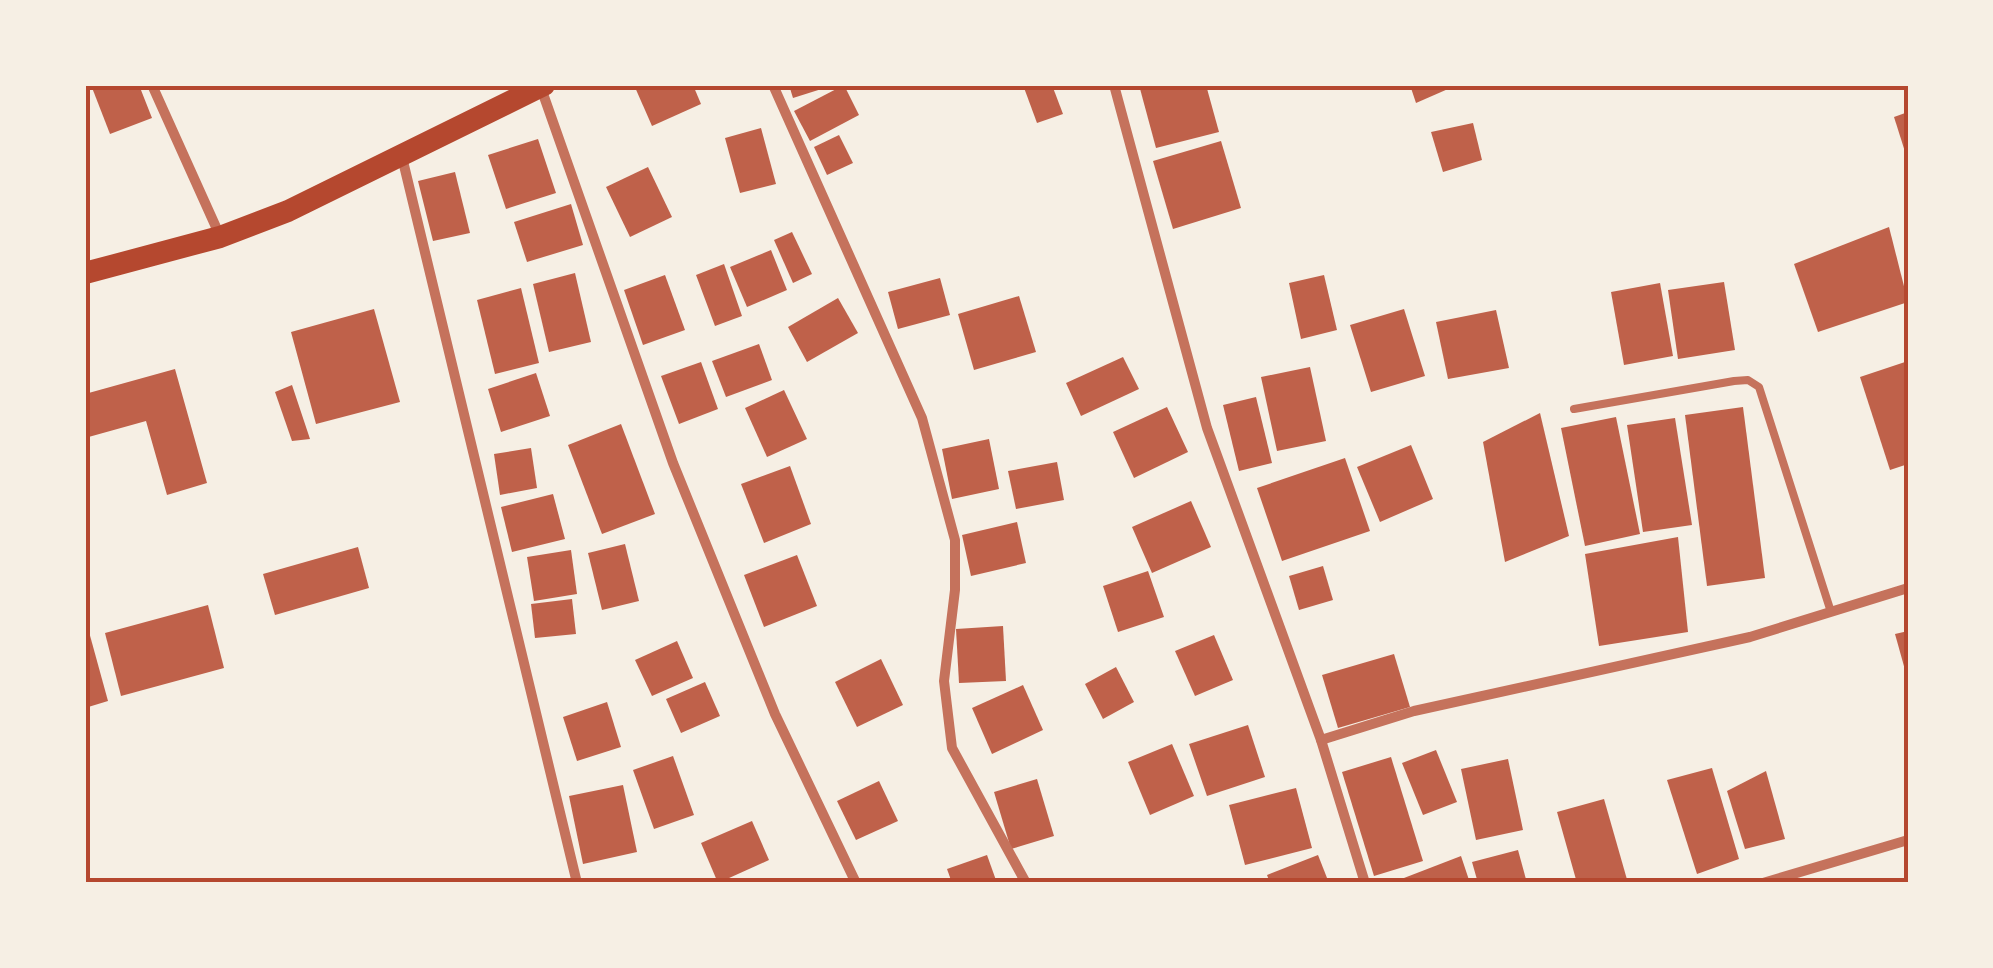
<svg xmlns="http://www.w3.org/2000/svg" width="1993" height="968" font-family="Karla,sans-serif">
<rect width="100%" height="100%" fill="#f6efe4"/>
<g fill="#bf614a">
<path d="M91,85H139L152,118L110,134Z"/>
<path d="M634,85H693L701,104L652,126Z"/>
<path d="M789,85H830L831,86L793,98Z"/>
<path d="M844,85L859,115L810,141L794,111Z"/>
<path d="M1023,85H1052L1063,114L1037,123Z"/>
<path d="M1139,85H1206L1219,132L1156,148Z"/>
<path d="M1410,85H1447L1448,89L1416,103Z"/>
<path d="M1908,112V158H1907L1894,117Z"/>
<path d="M1473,123L1482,160L1443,172L1431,132Z"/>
<path d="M761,128L776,184L740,193L725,138Z"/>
<path d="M839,135L853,163L827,175L814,147Z"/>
<path d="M538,139L556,193L506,209L488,155Z"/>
<path d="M1221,141L1241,208L1173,229L1153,161Z"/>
<path d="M648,167L672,217L630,237L606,187Z"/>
<path d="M455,172L470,233L433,241L418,181Z"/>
<path d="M571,204L583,245L527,262L514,222Z"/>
<path d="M1889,227L1908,302L1818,332L1794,264Z"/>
<path d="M792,232L812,274L793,283L774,240Z"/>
<path d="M771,250L787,290L747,307L730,267Z"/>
<path d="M724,264L742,316L715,326L696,275Z"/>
<path d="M575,273L591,342L549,352L533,284Z"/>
<path d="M665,275L685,330L643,345L624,290Z"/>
<path d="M1324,275L1337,330L1301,339L1289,283Z"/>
<path d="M940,278L950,315L898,329L888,292Z"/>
<path d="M1724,282L1735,350L1678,359L1668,290Z"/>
<path d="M1660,283L1673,356L1624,365L1611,292Z"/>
<path d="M521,288L539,363L495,374L477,300Z"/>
<path d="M1019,296L1036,352L974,370L958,314Z"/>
<path d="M838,298L858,333L807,362L788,327Z"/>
<path d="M374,309L400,402L316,424L291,332Z"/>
<path d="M1404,309L1425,376L1371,392L1350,325Z"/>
<path d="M1496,310L1509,368L1448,379L1436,322Z"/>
<path d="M759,344L772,380L726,397L712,361Z"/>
<path d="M1123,357L1139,389L1081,416L1066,383Z"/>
<path d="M1908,361V464L1890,470L1860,377Z"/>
<path d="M701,362L718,409L679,424L661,376Z"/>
<path d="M1310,367L1326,441L1277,451L1261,377Z"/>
<path d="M175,369L207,483L167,495L146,421L85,438V394Z"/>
<path d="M536,373L550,416L501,432L488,389Z"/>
<path d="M292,385L310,439L292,441L275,392Z"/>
<path d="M784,390L807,439L767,457L745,408Z"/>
<path d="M1256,397L1272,463L1239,471L1223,405Z"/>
<path d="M1167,407L1188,452L1134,478L1113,432Z"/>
<path d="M1743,407L1765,578L1707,586L1685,415Z"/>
<path d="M1540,413L1569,536L1505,562L1483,442Z"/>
<path d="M1616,417L1640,534L1585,546L1561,428Z"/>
<path d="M1675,418L1692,525L1643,532L1627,425Z"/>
<path d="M621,424L655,514L602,534L568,445Z"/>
<path d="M989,439L999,489L952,499L942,449Z"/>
<path d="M1411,445L1433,499L1380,522L1357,467Z"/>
<path d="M531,448L537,488L500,495L494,454Z"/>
<path d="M1345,458L1370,531L1282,561L1257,488Z"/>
<path d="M1057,462L1064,500L1016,509L1008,471Z"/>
<path d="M790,466L811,524L764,543L741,484Z"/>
<path d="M553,494L565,539L512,552L501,507Z"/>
<path d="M1191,501L1211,547L1152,573L1132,527Z"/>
<path d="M1017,522L1026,563L971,576L962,535Z"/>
<path d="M1678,537L1688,632L1599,646L1585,554Z"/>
<path d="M625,544L639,601L602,610L588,553Z"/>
<path d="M358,547L369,588L275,615L263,574Z"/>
<path d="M571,550L577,594L534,601L527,557Z"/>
<path d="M797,555L817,606L764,627L744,575Z"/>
<path d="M1323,566L1333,600L1299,610L1289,576Z"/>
<path d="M1148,571L1164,617L1118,632L1103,586Z"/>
<path d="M572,599L576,634L535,638L531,604Z"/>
<path d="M208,605L224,668L121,696L105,633Z"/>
<path d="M86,621L108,701L85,708V622Z"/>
<path d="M1003,626L1006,681L959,683L956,629Z"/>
<path d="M1908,631V677H1907L1895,634Z"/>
<path d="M1214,635L1233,680L1195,696L1175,651Z"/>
<path d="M677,641L693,678L652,696L635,660Z"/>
<path d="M1394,654L1410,707L1338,728L1322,675Z"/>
<path d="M881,659L903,705L857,727L835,682Z"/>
<path d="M1116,667L1134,702L1103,719L1085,684Z"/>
<path d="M705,682L720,716L681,733L666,699Z"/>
<path d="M1023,685L1043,730L992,754L972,708Z"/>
<path d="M607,702L621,747L577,761L563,717Z"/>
<path d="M1248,725L1265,777L1207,796L1189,744Z"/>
<path d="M1172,744L1194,796L1150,815L1128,762Z"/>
<path d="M1436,750L1457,802L1423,815L1402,763Z"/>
<path d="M673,756L694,815L654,829L633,770Z"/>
<path d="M1391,757L1423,861L1374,876L1342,772Z"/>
<path d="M1508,759L1523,830L1476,840L1461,769Z"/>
<path d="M1712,768L1739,859L1697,874L1667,780Z"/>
<path d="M1766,771L1785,839L1745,849L1727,791Z"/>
<path d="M1037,779L1054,836L1011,849L994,792Z"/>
<path d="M879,781L898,821L856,840L837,801Z"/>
<path d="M623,785L637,852L583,864L569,796Z"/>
<path d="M1296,788L1312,848L1245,865L1229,805Z"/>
<path d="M1604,799L1628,883H1577L1557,812Z"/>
<path d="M752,821L769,860L718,883L701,843Z"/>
<path d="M1518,850L1527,883H1478L1472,862Z"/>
<path d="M987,855L997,883H952L947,869Z"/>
<path d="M1318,855L1329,883H1270L1267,875Z"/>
<path d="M1461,856L1470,883H1391Z"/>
</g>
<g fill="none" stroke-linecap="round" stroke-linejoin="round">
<path stroke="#c5725c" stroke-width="8" d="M1574,409L1734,381L1748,380L1759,387L1831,612"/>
<g stroke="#c5725c" stroke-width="10">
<path d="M152,85L220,236"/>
<path d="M773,85L922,418L955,540V590L944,681L952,748L1026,883"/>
<path d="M1114,85L1207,428L1321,740L1365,883"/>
<path d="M541,88L673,463L775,714L856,883"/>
<path d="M402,157L577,883"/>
<path d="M1321,740L1414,711L1750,637L1908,588"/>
<path d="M1763,883L1908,840"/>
</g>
<path stroke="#b5482f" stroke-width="22" d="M85,273L220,237L288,211L544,85"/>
</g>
<rect width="1993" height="968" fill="none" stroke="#f6efe4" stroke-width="175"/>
<rect x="88" y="88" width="1818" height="792" fill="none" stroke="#b5482f" stroke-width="4"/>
</svg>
